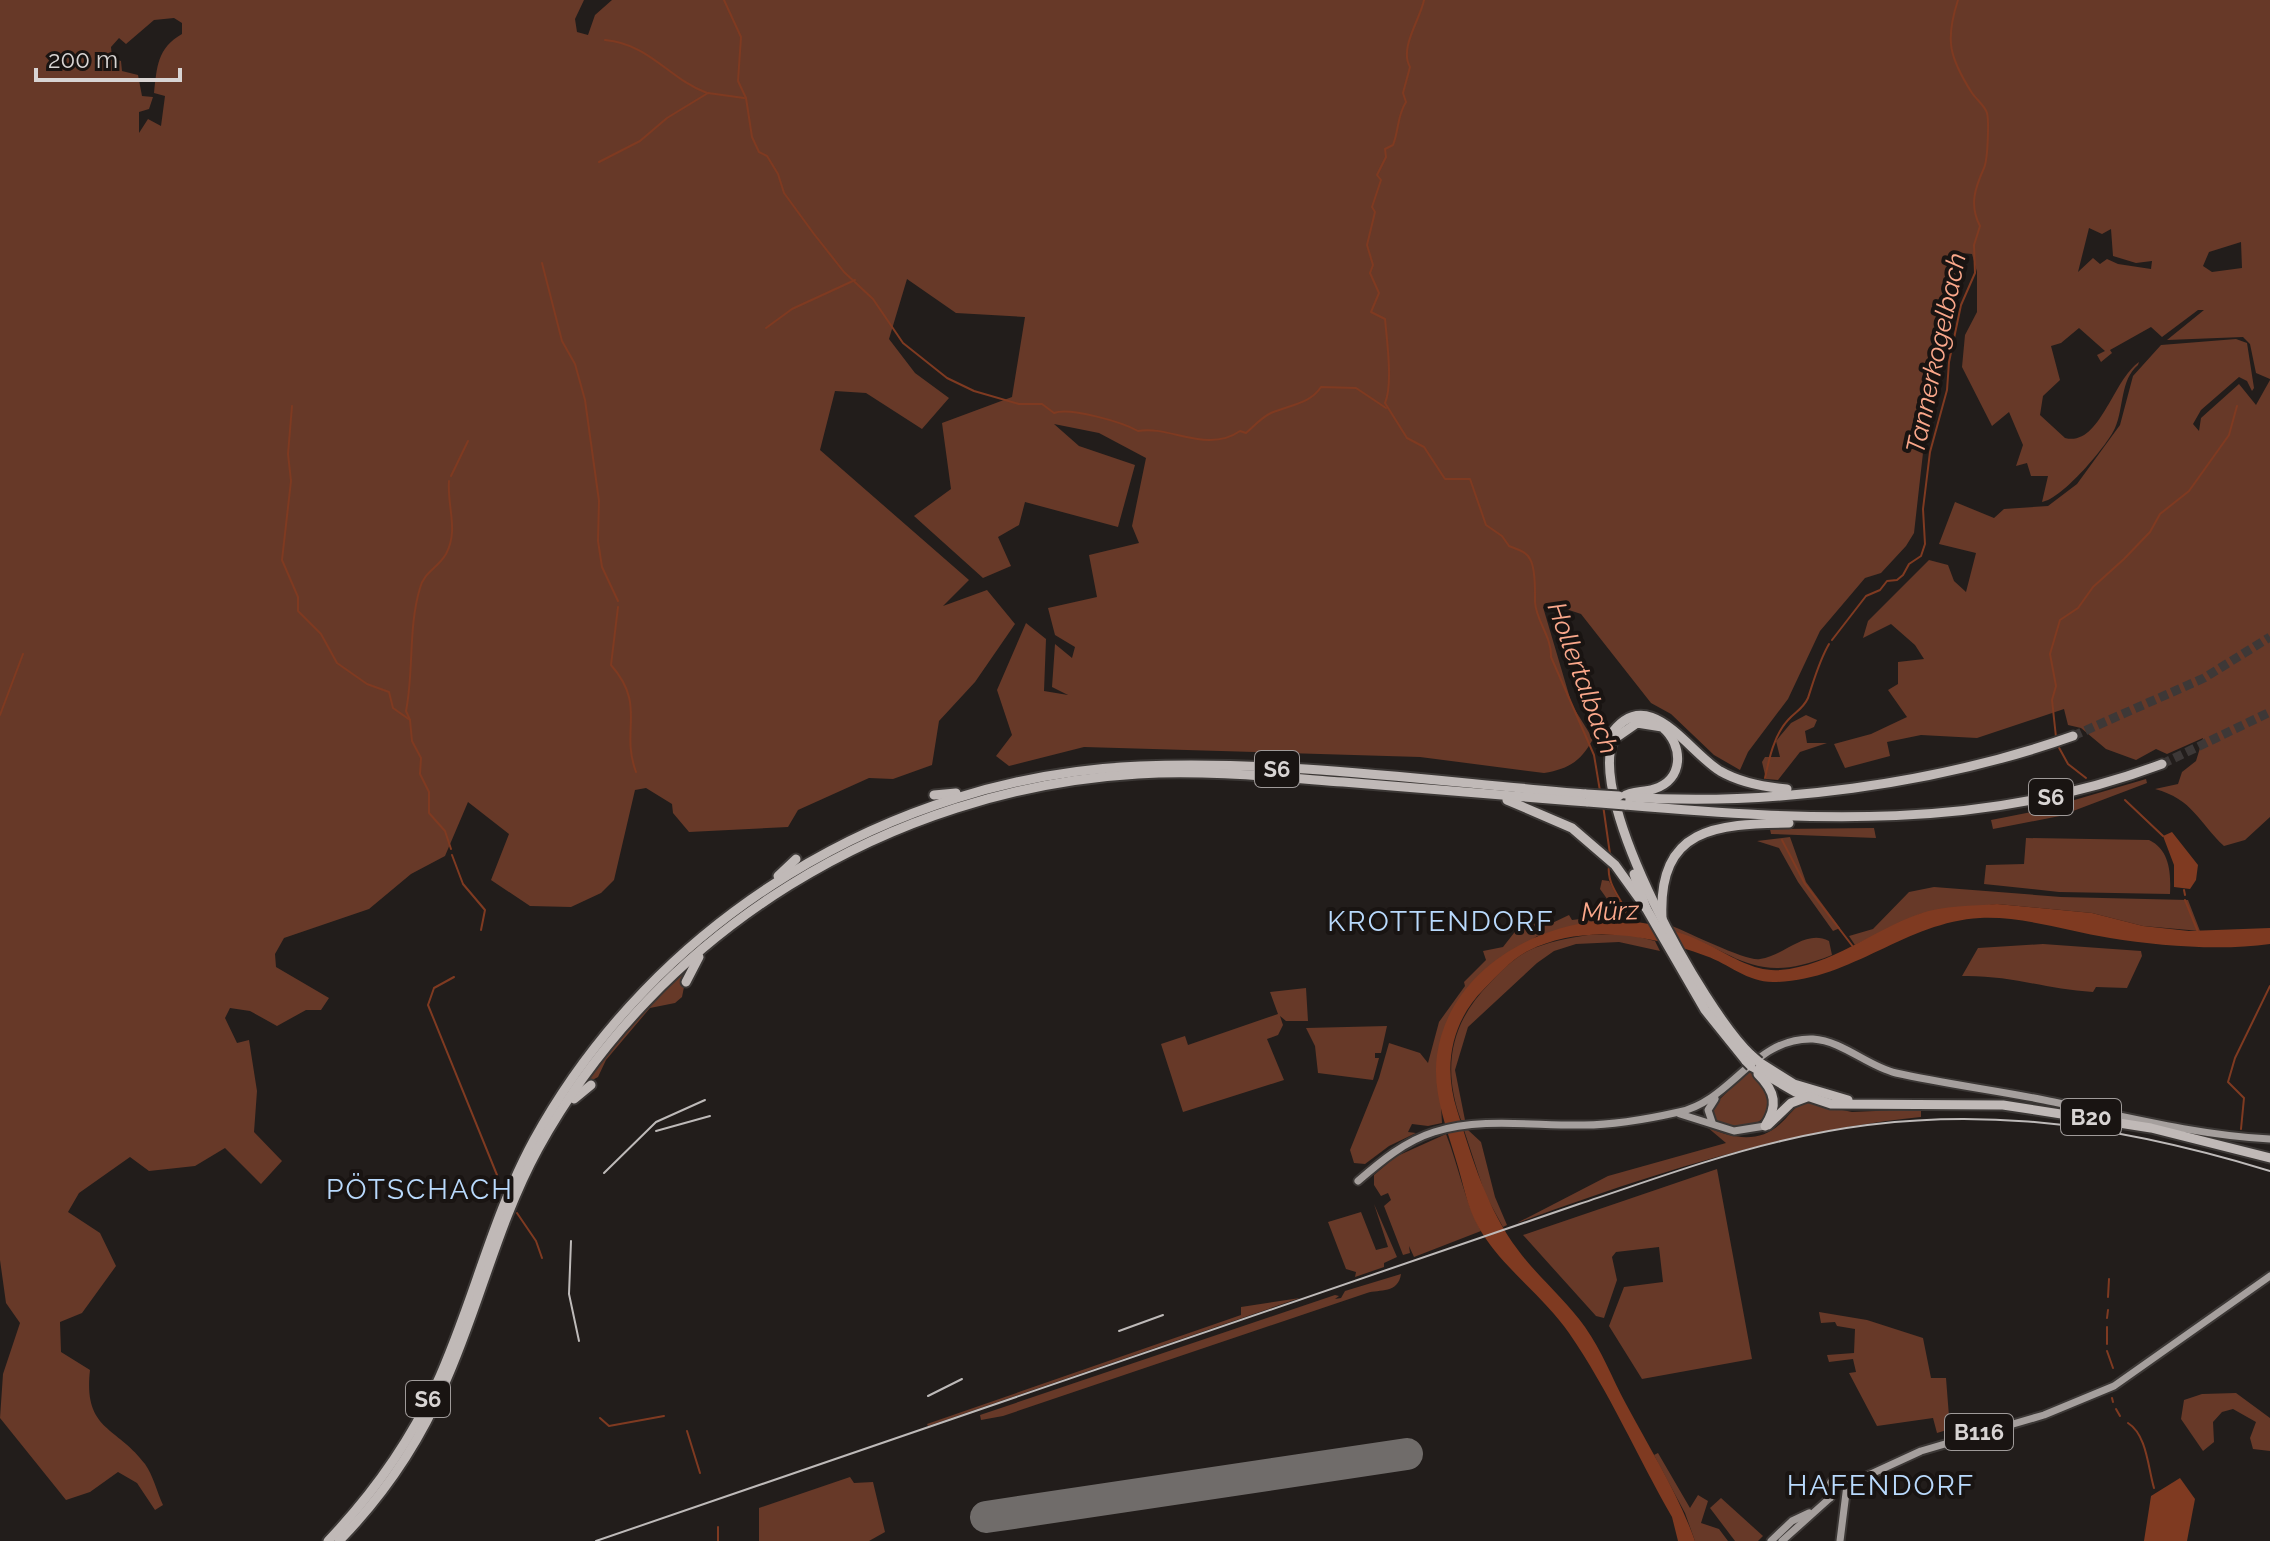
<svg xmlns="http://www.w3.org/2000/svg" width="2270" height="1541" font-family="Raleway,sans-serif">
<rect width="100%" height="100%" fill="#221d1b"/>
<g fill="#673928" fill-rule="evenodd">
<path d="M0,0H584L575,19L577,32L588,35L595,15L612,0H2270V379L2256,373L2250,344L2243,337L2167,340L2204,310H2198L2162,337L2151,327L2110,350L2112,353L2101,362L2097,355L2105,351L2079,328L2061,343L2051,346L2060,380L2043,396L2040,415L2065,438C2100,447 2112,381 2139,362L2138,365C2120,380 2124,408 2115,428C2107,446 2062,499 2042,502L2048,476H2031L2027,463L2016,466L2023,445L2009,412L1992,426L1962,367L1965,335L1977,312V272L1972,254L1961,253L1954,280L1935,304L1940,333L1923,413L1931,424L1923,453L1914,533L1906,546L1881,573L1865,578L1820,631L1788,699L1748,752L1740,770L1714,755L1671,714L1651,703L1581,614L1551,604L1543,607L1572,705L1593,739C1581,761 1569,769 1544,773L1420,757L1084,747L1009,766L996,756L1012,735L997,690L1026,623L1046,639L1044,691L1068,695L1052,687L1055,644L1072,658L1075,647L1055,635L1048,608L1097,597L1089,555L1139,543L1132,526L1146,458L1099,433L1054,424L1079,446L1135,465L1118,527L1025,502L1019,525L998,537L1011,566L983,578L914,516L951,489L942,423L1012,397L1025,317L956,313L907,279L889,339L915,373L949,398L922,429L866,393L835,391L820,450L969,580L943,606L987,590L1015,624L975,682L939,721L932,765L893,779L869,778L798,810L788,827L689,832L673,813L672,804L646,788L635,790L614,880L601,893L571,907L530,906L491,880L509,834L468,802L445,856L411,874L369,909L284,938L275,954L276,967L329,998L321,1010H306L277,1026L250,1011L230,1008L225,1018L237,1043L249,1040L257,1091L254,1132L282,1161L261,1184L225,1148L195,1166L149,1171L130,1157L79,1193L68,1212L100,1233L116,1266L82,1313L60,1322L61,1352L90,1370C83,1431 117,1426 145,1464C153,1475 157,1492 163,1505L155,1510L137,1483L118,1472L90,1492L66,1500L0,1418L3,1374L20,1323L6,1303L0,1260ZM174,18L182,23V34C157,48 157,67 154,93L165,96L161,126L148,119L139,133V112L149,109L153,97L142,96L138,75L122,71L121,61L112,58L111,47L119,38L126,44L154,20ZM2089,228L2102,234L2111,229L2113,256L2136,263L2152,261L2151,269L2118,264L2107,259L2100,264L2093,258L2078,272ZM2241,242L2242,268L2212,272L2203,266L2209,252Z"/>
<path d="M2236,339L2247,343L2254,388L2252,391L2247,381L2239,377L2201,410L2193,424L2199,431L2201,418L2239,384L2256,405L2270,380V817L2245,840L2224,846C2199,823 2193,799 2155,789L2178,784L2182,772L2196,761L2203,738L2167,754L2156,749L2136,760L2106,749L2081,728L2068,725L2064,709L1977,738L1921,735L1887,742L1890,756L1845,768L1834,744L1871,734L1907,717L1888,690L1898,684V662L1924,659L1915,645L1891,624L1863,638L1868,621L1929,560L1948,565L1954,581L1966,592L1976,553L1939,544L1955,502L1994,518L2004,509L2048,506L2077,484L2120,425L2133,376L2161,345Z"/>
<path d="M1806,715L1817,720L1814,727L1805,731L1807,743H1827L1800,752L1778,780L1766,779L1762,762L1765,757H1780L1776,741L1791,723Z"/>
<path d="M2146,779L2147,783L2060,816L1993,829L1991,820L2037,811Z"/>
<path d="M1874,828L1876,838L1771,834L1770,829Z"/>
<path d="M1790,837L1806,882L1840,928L1833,931L1798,882L1779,848L1757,841Z"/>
<path d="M2026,838L2149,840C2170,850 2171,873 2170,894L2059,892L1984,884L1986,865L2024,864Z"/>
<path d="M1602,880L1609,881L1630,922L1598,921L1537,936L1465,992L1453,1011L1438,1053L1442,1123L1428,1126L1412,1124L1408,1132L1416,1133L1389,1146L1365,1164L1354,1163L1350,1150L1379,1078L1389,1043L1420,1053L1428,1063L1439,1022L1465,986L1464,982L1486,960L1483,951L1503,947L1521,924L1536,921L1548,925L1569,915L1572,920L1613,915L1615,910L1600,889Z"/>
<path d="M1934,887L2061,897L2188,900L2200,931L2143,926L2092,913L1997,904L1920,914L1855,945L1849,936L1873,929L1909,892Z"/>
<path d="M1672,926C1690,933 1747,962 1760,959C1786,955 1805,929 1829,941L1832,955C1755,986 1742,955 1674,931Z"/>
<path d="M1588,935H1631L1655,941L1660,951L1619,942L1576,944L1554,951L1537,963L1468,1027L1455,1070L1465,1120H1461C1442,1068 1450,1023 1490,983C1500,972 1514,958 1528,951C1546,942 1569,938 1588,935Z"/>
<path d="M2043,944L2141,951L2142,956L2127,988L2096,987L2093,992C2045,989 2011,975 1962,976L1978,948Z"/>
<path d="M688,967L682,997L675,1003L650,1008L606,1060L598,1077L587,1083C612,1040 653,1002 688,967Z"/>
<path d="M1306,988L1308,1021H1286L1280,1016L1283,1025L1278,1035L1267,1039L1284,1080L1183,1112L1161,1044L1185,1036L1188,1045L1278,1014L1270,992Z"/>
<path d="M1387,1026L1381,1053H1375V1058H1379L1373,1080L1318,1073L1315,1046L1306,1028Z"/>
<path d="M1749,1070L1767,1089L1772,1108C1757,1130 1740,1130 1716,1122L1710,1113L1713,1106Z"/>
<path d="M1804,1102L1852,1112L1921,1109V1117C1780,1131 1649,1175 1517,1223L1608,1176L1726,1143L1707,1127C1731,1138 1759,1144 1780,1124C1789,1116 1794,1107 1804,1102Z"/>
<path d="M1464,1130H1468L1481,1142L1495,1197L1507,1225L1503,1227L1485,1194Z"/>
<path d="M1446,1134C1459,1167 1464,1200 1481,1231L1414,1257L1409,1246L1410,1253L1403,1255L1384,1206L1391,1200L1388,1193L1381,1196L1374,1185V1175L1395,1157Z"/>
<path d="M1717,1169L1752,1359L1642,1379L1609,1326L1624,1287L1663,1282L1659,1247L1616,1252L1612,1257L1617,1280L1604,1318L1596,1316L1523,1235Z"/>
<path d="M1374,1204L1397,1257L1384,1263V1267L1355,1277L1356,1272L1346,1269L1328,1222L1361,1212L1376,1250L1388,1247Z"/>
<path d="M1401,1274C1398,1294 1380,1289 1367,1293L1003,1416L981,1420L980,1415L1335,1295L1339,1296L1335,1299L1341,1298L1345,1291Z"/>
<path d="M1300,1298L928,1426L927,1424L1241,1315V1307Z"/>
<path d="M1819,1312L1867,1320L1923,1338L1931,1378H1946L1950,1429L1937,1433L1933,1418L1877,1426L1849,1373L1856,1372L1853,1359L1829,1362L1827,1355L1854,1353L1855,1329L1837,1326L1835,1322L1821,1323Z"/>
<path d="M2236,1393L2270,1418V1451L2253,1449L2250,1438L2256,1422L2233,1409L2222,1412L2213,1422L2214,1442L2203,1451L2181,1419L2184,1400L2202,1394Z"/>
<path d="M1658,1453L1690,1508L1698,1495L1708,1501L1701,1523L1719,1529L1728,1541H1695L1685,1513L1654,1455Z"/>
<path d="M850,1477L854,1483L873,1482L885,1532L869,1541H759V1508Z"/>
<path d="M1721,1498L1763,1536L1758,1541H1735L1710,1508Z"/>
</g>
<g fill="#7f3a21">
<path d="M2172,832L2198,865L2196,880L2190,889L2174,887V865L2163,836Z"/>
<path d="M1997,904L2092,913L2143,926L2189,931L2270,928V944C2220,951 2160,946 2110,938C2067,931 2023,916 1980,918C1905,922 1849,982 1773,982C1747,982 1729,964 1706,956C1650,935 1584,923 1528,951C1512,959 1497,976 1484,989C1451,1022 1443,1066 1457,1110C1472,1158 1487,1209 1518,1250C1538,1277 1565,1299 1585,1327C1602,1351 1612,1378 1626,1404C1650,1449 1678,1493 1695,1541H1678L1672,1517C1637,1456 1609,1391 1569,1333C1543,1295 1502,1268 1479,1228C1466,1205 1464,1185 1456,1160C1446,1126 1432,1091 1437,1055C1448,977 1524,929 1597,921C1635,917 1679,929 1713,947C1734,958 1756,972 1780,970C1831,966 1873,930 1919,914C1944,905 1972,906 1997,904Z"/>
<path d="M2180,1478L2195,1499L2187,1541H2144L2151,1496Z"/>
</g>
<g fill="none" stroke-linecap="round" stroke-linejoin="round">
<g stroke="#7f3a21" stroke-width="2">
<path d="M724,0L741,37L738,81L746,98L752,137L759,152L767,156L778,174L784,193L814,234L844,272L873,299L903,343L947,378L974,391L1019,404H1042L1054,413C1070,407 1122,422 1138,431C1169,425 1207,454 1240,431L1246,433C1254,426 1262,417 1271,413C1289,405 1310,404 1321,387L1356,388L1386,408"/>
<path d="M1424,0C1420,20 1399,48 1410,67L1403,93L1406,102C1397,116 1399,130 1393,145L1385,149L1386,157L1377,175L1381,180L1372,207L1375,212L1367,245L1373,265L1370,273L1379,293L1371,312L1385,319C1387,341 1393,385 1385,403L1407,438L1424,447L1445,479H1470L1486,525L1502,536L1509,546C1516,549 1526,551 1530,559C1536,569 1535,591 1535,602C1536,621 1552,637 1551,657L1594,755L1600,791"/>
<path d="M605,40C650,44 669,79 707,93"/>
<path d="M599,162L640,141L667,118L708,93L744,98"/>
<path d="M542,263L562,341L575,364L585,400L599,501L598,541L602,567L618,601"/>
<path d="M766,328L792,309L855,280"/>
<path d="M292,406L288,454L291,481L282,560L298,597V611L321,634L337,663L367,684L389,692L393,708L410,720L412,741L421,758L420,774L429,792V813L445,831L451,849"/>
<path d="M451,476L468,441"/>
<path d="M618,607L611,665C647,706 620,729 636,772"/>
<path d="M1832,640L1866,596L1880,590L1887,581L1897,580L1903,575L1909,564L1921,556L1925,544L1923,509L1930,452L1947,390L1949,362L1961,305L1975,273L1974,245L1980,226C1969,205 1975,188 1984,168C1988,159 1989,121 1987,113C1985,106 1976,99 1972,93C1949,57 1945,40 1958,0"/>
<path d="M0,715L23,654"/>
<path d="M410,720L406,711C414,671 408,628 420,588C424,572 438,568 446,554C459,530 447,507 449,481"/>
<path d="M2056,737L2052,700L2056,686L2050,654L2060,620L2078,608L2093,587L2124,559L2150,532L2160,514L2189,491L2229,435L2237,406"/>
<path d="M2057,744L2068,764L2086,778"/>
<path d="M1765,778C1769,759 1774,735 1788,720C1795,712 1803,709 1808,698C1814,680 1819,661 1829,644"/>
<path d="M2125,800L2163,836"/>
<path d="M1603,805L1610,854"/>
<path d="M1782,840L1805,884L1854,948"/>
<path d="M452,855L463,884L485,910L481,930"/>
<path d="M1609,865C1606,889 1627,901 1629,924"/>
<path d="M2184,890L2185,895"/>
<path d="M2185,900L2198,932"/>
<path d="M454,977L434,988L428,1005L497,1175"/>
<path d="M2241,1129L2244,1098L2228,1082L2235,1058L2270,986"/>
<path d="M517,1213L536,1241L542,1258"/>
<path d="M2108,1297L2109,1279"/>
<path d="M2107,1318L2108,1310"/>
<path d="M2107,1344V1327"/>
<path d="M2107,1351L2113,1368"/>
<path d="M2112,1398L2113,1402"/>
<path d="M2116,1409L2120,1416"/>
<path d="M600,1418L609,1426L664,1416"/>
<path d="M2128,1423C2147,1435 2148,1468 2154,1488"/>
<path d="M687,1431L700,1473"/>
<path d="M718,1527V1541"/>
</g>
<path stroke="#706c6a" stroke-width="32" d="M986,1517L1407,1454"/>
<g stroke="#3d3837" stroke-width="9" stroke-dasharray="9 4.5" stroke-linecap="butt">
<path d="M2073,736L2204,678L2270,637"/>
<path d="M2162,764L2270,712"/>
</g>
<defs>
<g id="major">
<path d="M1680,1114L1734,1131L1765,1126"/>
<path d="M1712,1122L1708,1110L1715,1099"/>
<path d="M1358,1181C1380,1162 1405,1141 1434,1132C1481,1117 1535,1126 1584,1125C1616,1125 1648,1119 1679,1112C1733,1100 1754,1037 1813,1039C1843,1041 1867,1066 1896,1073C1945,1084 1995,1090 2044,1100C2119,1115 2194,1135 2270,1139"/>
<path d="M1847,1485L1921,1451L2044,1415L2114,1386L2270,1276"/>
<path d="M1830,1498L1827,1491L1831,1482L1840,1480L1847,1485L1840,1541"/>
<path d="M1771,1541L1792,1521L1809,1513"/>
<path d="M1782,1541L1830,1498"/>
</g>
<g id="highway">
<path d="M1609,737C1647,680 1687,751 1720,771C1741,783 1763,787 1787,789"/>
<path d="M934,795L956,793"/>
<path d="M1623,797C1632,790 1643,793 1654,789C1684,780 1684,745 1662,727L1637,723L1614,739C1585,799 1704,1011 1751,1055"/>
<path d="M1627,797C1769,807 1938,784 2073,736"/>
<path d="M1507,800L1572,828L1615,865L1646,908L1705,1010L1746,1061"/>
<path d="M1625,805C1811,821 1983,831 2162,764"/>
<path d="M1634,874L1646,908"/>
<path d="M778,876L796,859"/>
<path d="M1662,918C1658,827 1716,824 1789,823"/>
<path d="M686,982L699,957"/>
<path d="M1759,1062L1794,1084L1848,1100"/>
<path d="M1751,1066L1795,1092L1831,1104L2003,1105L2151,1128L2270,1158"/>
<path d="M1758,1074C1776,1092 1778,1106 1765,1126"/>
<path d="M574,1099L591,1085"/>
<path d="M1768,1125L1791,1103L1807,1097"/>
<path d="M328,1541C372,1495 409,1443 436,1385C473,1305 491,1219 534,1140C654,921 891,776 1140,766C1288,760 1439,782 1586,794"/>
<path d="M339,1541C383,1496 419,1443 444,1385C479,1308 497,1224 538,1149C659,930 889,789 1138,774C1206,770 1275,777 1343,782C1424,789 1506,796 1588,802"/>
</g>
</defs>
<use href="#major" stroke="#3b3735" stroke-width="11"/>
<use href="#highway" stroke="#3b3735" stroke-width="13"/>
<use href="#major" stroke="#a59f9d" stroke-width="7"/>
<use href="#highway" stroke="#c0b9b7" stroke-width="9"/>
<g stroke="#bebab9" stroke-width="2">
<path d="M656,1131L710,1116"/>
<path d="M604,1173L656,1122L705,1100"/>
<path d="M571,1241L569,1294L579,1341"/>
<path d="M1119,1331L1163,1315"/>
<path d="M928,1396L962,1379"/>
<path d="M596,1541L1579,1204C1646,1182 1713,1157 1781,1141C1952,1099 2105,1121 2270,1171"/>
</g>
<defs>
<g id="highway-bridge">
<path d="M1586,794L1619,796"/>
<path d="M1588,802L1625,805"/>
<path d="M1751,1055L1759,1062"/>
<path d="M1746,1061L1751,1066"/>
</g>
</defs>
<use href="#highway-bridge" stroke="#3b3735" stroke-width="13" stroke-linecap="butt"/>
<use href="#highway-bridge" stroke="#c0b9b7" stroke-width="9"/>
</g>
<g text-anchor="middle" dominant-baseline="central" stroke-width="8" stroke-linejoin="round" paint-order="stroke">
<g fill="#191412" stroke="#9f9a99" stroke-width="2">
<rect x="1255" y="751" width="44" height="36" rx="6"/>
<rect x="2029" y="779" width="44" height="36" rx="6"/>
<rect x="2061" y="1099" width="60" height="36" rx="6"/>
<rect x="406" y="1381" width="44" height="36" rx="6"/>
<rect x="1945" y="1414" width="68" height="36" rx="6"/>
</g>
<g font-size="22" font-weight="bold" fill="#d8d4d3">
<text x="1277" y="769">S6</text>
<text x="2051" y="797">S6</text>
<text x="2091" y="1117">B20</text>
<text x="428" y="1399">S6</text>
<text x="1979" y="1432">B116</text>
</g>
<g font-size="26" font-style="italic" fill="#fba88b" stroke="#191412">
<text transform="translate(1936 353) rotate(-78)">Tannerkogelbach</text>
<text transform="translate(1583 678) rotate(70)">Hollertalbach</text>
<text transform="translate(1610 911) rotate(-2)">Mürz</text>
</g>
<g font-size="28" letter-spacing="2" fill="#b9dafd" stroke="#191412">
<text x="1441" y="921">KROTTENDORF</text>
<text x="420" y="1189">PÖTSCHACH</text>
<text x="1881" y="1485">HAFENDORF</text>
</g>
</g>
<path d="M36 68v12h144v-12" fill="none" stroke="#d8d4d3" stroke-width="4"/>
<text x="48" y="68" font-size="24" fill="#d8d4d3" stroke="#191412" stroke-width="6" paint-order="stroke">200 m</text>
</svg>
